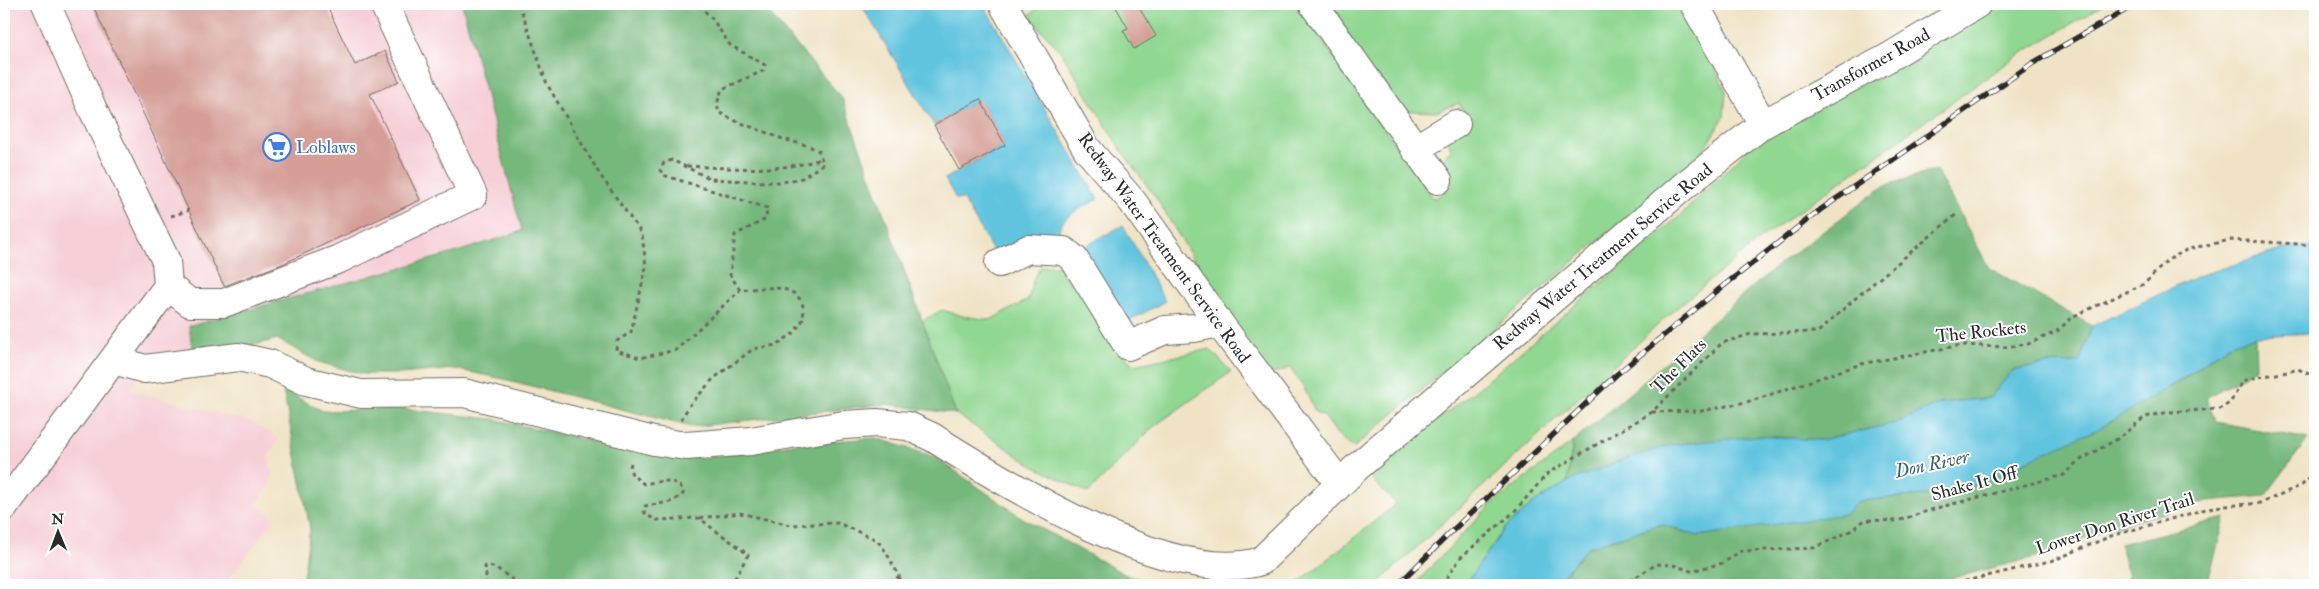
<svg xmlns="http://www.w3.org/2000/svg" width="2319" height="589" font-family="'IM FELL Double Pica',serif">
<rect width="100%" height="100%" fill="#fff"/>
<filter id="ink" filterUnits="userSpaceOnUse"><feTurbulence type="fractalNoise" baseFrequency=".02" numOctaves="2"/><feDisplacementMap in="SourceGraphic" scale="10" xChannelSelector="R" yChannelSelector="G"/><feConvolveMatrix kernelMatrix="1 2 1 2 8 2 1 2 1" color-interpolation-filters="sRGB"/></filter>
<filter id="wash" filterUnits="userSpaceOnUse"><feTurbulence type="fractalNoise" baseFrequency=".0096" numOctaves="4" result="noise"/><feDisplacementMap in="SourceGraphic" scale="20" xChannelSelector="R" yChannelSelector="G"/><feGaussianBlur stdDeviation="1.12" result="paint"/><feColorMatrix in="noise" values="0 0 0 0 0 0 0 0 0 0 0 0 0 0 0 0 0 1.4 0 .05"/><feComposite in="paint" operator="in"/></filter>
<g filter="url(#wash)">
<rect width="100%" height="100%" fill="#f0e3c5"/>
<path fill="#f6cfd7" d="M4,4H462L523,231L454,253L189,325L192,347L150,356L130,390L252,422L279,439L268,457L272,471L270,484L257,505L273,517L272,523L224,585H4Z"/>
<g fill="#90d791" stroke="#5e815e">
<path d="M1043,4H1297L1434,199L1453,186L1438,163L1451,150L1447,135L1470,126L1459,103L1436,112L1407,111L1389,104L1319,4H1684L1726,91L1724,117L1701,154L1353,448L1337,434L1324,416L1316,413L1304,388L1290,368L1269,375L1205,287L1198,267L1158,201L1119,147L1059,49L1028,16Z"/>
<path d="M1974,4H2105L2017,56L1760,239L1673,311L1376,585H1295L1396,504L1366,473L1471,394L1682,214L1769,128Z"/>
<path d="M1068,265L1121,353L1134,365L1210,349L1231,372L1153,427L1088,493L1033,466L956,414L922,321L942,310L963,316L990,320L1028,300L1034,277L1041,266Z"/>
<path d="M1573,442L1567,482L1534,503L1505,528L1465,585H1414L1490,505Z"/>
<path d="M1126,575L1158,585H1127Z"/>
</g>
<g fill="#74b87b" stroke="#507253">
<path d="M462,4H761L842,98L956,414L886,404L691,427L504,379L454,369L400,374H363L318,362L277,339L251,346L192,347L189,326L454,253L522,231Z"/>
<path d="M1936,170L1989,268L2092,326L2079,363L2047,364L2012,371L1990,398L1941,403L1896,423L1821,440L1757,436L1628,458L1567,482L1573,442L1777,266L1884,186Z"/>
<path d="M2255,336L2256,369L2206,398L2216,422L2308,439L2265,496L2207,501L2110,528L2044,555L1940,581L1857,585L1812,581L1789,585H1555L1588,547L1662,524L1698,536L1754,526L1858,501L1944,493L2179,382L2228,345Z"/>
<path d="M283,390L323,411L405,409L494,419L594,442L705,458L793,444L876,438L935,457L1024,519L1126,575L1127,585H302L310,528Z"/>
<path d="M2225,518L2207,585H2125L2128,575L2120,544Z"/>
</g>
<g fill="#61c4df" stroke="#467885">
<path d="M861,4H983L1098,199C1081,209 1055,217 1059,239L997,258L963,199H956L945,179L1005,145L980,99L934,125Z"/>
<path d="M1123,225L1165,301L1124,324L1082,248Z"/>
<path d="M2294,246L2315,247V333L2255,336L2228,345L2179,381L2100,428L1975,484L1944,493L1858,501L1846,514L1698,536L1661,524L1588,547L1554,585H1465L1505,528L1534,503L1567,482L1628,458L1670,445L1757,436L1821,440L1896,423L1941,403L1990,398L2012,371L2047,364L2079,363L2092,326L2198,276Z"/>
</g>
<g id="blocks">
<g fill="#d59f97">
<path d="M92,4H326L355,65L385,51L399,81L370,94L420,200L280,265L224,286Z"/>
<path d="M1114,4H1137L1156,36L1134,49L1123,30L1128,28Z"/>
<path d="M980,99L1005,145L959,170L934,125Z"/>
</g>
</g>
</g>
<g filter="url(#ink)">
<use href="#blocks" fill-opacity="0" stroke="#706b61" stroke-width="1"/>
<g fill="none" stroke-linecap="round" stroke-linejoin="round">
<defs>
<g id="minor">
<path d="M1003,4L1087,149L1132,201L1219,323L1339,483"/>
<path d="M1313,4L1438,180"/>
<path d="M1694,4L1763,124"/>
<path d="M1415,149L1456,124"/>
<path d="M999,263L1028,249L1064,251L1074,259L1128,346L1165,330L1194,328L1219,323"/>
<path d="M168,286L190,303H224L339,259L473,195L384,4"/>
<path d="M114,360L145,369L238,357L270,364L306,381L361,394L464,393L654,441L686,446L751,441L844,425L877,423L908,426L932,437C1006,484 1174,589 1261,561L1356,468L1685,185L1763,124L1886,59L1977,4"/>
<path d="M4,507L168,286L166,261L93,110L46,4"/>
</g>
</defs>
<use href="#minor" stroke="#706b61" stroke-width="30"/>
<g stroke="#706b61" stroke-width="3" stroke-dasharray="4 4" stroke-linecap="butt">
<path d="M519,4L547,84L600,175L642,234L646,267L631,332L617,341L616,350L640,358L676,350L740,290"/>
<path d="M687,166C732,168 778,173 821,159"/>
<path d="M171,216L189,210"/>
<path d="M1652,412L1702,411L1751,401L1861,364L1915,354L1962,345L2004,347L2028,344L2056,332L2074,316L2144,284L2168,260L2188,249L2231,240L2315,245"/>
<path d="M681,420L689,406L713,379L753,349L776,345L794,333L804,318C803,314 804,307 802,303C792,281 759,289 740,290L730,275L735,235L766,219L767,208L663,175L660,170L664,163L672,160L711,179L764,182H783L802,178L823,164L819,151L809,146L783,139L736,121L718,112V101L722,89L763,71L765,65L730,45L711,17L697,4"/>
<path d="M631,463L630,467L632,475L644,484C659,482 674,476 684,491L682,496L670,502L645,506L644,511L646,515L657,520L700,518C715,532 733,541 748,555L735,578L728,585"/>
<path d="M700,518L740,513L791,525L838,523L877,540L886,552L899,576L890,585"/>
<path d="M899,576V585"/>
<path d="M487,585L485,566L495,567L520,585"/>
<path d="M1442,585L1461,557L1513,513L1548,473L1652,412L1722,343L1751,334L1818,332L1858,296L1958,213"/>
<path d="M1623,585L1657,564L1673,565L1691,571L1723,563L1741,551L1814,548L1850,531L1865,520L1897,521L1937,508L2064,475L2077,462L2119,438L2145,417L2169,412L2219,409L2230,403L2243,381C2261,375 2279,375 2298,369L2315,377"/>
<path d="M1949,585L2054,560L2111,536L2213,507L2261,503L2302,485L2315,474"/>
</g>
<use href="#minor" stroke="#fff" stroke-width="28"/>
<defs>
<path id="rail" d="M1398,585L1449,534L1616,375L1717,291L1820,210L2033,63L2136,4"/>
</defs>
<use href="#rail" stroke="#2b2b2b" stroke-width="5.5"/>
<use href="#rail" stroke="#fff" stroke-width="4" stroke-dasharray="11" stroke-linecap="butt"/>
</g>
</g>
<defs>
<symbol id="supermarket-ring" viewBox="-11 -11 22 22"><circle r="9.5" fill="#fff" stroke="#3f7fe0" stroke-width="1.5"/><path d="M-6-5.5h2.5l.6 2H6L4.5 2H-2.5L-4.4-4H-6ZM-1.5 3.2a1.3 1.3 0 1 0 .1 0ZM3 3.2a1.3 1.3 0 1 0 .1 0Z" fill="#3f7fe0"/></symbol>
</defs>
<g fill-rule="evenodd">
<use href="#supermarket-ring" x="261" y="131" width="32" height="32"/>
</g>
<g text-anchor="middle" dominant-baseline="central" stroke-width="4" stroke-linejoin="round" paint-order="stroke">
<g font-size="18" fill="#2b2b2b" stroke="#fff">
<text transform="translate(1871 65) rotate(-29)">Transformer Road</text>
<text transform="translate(1164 248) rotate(54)">Redway Water Treatment Service Road</text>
<text transform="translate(1603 257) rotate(-40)">Redway Water Treatment Service Road</text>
<text transform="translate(1981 332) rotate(-6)">The Rockets</text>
<text transform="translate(1679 366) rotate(-45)">The Flats</text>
<text transform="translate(1974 484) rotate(-15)">Shake It Off</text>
<text transform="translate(2115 524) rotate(-18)">Lower Don River Trail</text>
</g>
<g font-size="18" fill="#366cbe" stroke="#fff" text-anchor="start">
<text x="296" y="147">Loblaws</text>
</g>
<g font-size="19" font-style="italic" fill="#3e616a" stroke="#fff">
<text transform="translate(1932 464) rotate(-12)">Don River</text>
</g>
</g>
<rect width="2319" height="589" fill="none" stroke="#fff" stroke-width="20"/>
<g transform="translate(58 532) rotate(359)" stroke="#ffffff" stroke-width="4" paint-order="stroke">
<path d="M0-4L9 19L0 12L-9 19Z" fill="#2b2b2b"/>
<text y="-8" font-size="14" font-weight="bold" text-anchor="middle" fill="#2b2b2b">N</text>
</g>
</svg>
